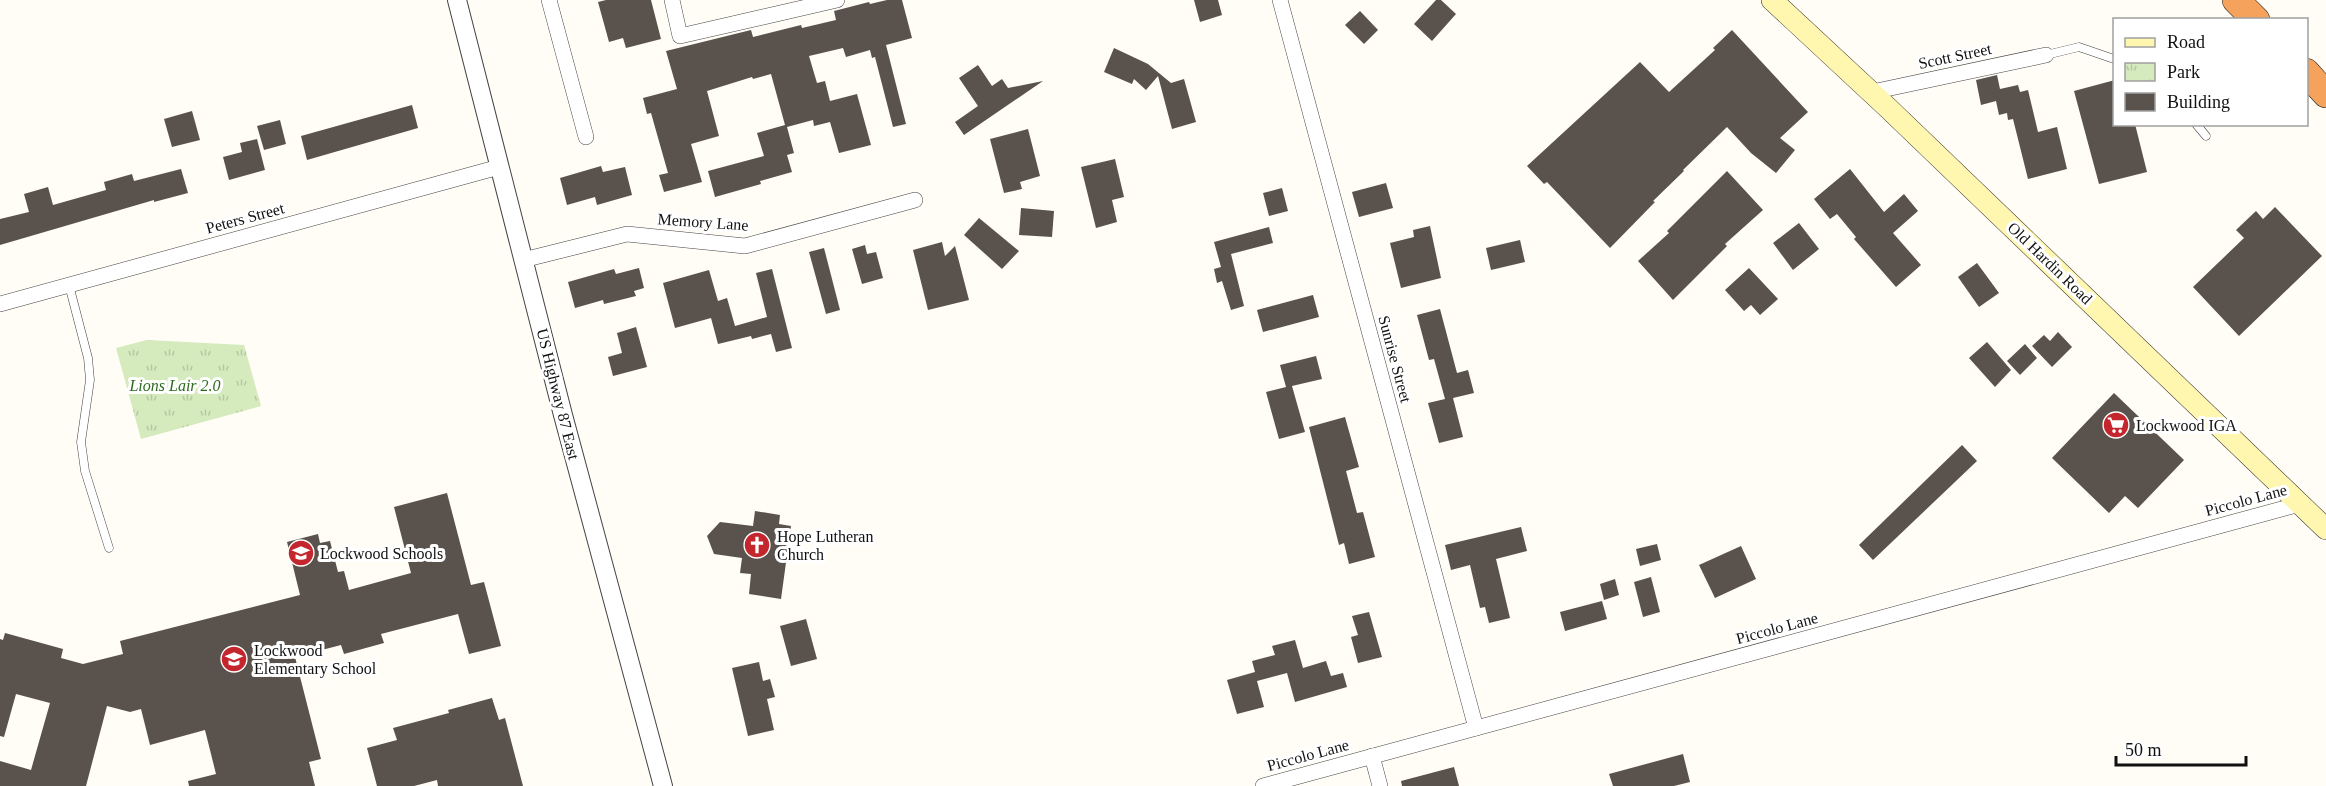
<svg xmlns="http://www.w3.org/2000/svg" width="2326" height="786" font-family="'Times New Roman',serif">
<defs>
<pattern id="park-tufts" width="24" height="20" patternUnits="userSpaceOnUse" patternTransform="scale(1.5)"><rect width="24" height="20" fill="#d5ebbd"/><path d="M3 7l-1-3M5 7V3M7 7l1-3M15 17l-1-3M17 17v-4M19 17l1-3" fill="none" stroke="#b6c8a1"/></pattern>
</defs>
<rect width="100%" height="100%" fill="#fffdf5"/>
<path fill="url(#park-tufts)" d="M147,340L244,345L261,406L141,439L116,348Z"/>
<g fill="#5a524d">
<path d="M606,0H651L661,39L626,48L623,38L609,42L598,2Z"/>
<path d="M887,0H902L912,38L886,45L906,124L893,127L875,57L872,58L870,50L846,57L843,48L809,56L817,83L825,81L830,101L857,94L871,145L839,153L830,122L814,126L813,120L787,127L794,153L787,155L792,172L760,181L761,184L715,197L708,171L764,156L757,133L785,125L771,74L753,79L752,77L707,91L719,136L691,144L702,182L664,192L659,175L668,173L651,113L647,114L643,98L677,89L666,51L751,30L753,37L801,25L802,28L836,20L834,11L869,2L870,4Z"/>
<path d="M1194,0H1218L1222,15L1200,22Z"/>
<path d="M1436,0H1441L1456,14L1432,41L1414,24Z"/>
<path d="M1360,11L1378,30L1364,44L1345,25Z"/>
<path d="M1732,30L1808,112L1780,138L1795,150L1776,173L1751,153L1727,127L1683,170L1684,171L1653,201L1655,202L1610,248L1547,182L1544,184L1527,166L1640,62L1669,92L1715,50L1713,48Z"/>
<path d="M1114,48L1148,64L1171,83L1184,79L1196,122L1172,129L1158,76L1146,90L1134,79L1132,84L1104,72Z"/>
<path d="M978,65L992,86L1002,79L1008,88L1043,81L964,135L955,122L978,106L959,78Z"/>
<path d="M1997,75L2000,89L2018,85L2020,92L2028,90L2038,132L2057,127L2067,169L2028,179L2013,119L2008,120L2007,113L1999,115L1996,101L1981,105L1976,80Z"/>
<path d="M2115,80V124H2135L2147,172L2099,184L2074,91Z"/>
<path d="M412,105L418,128L307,160L301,136Z"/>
<path d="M192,111L200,140L172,147L164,119Z"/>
<path d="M280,120L286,144L264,150L257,126Z"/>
<path d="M1028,129L1040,176L1020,182L1022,189L1004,193L990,139Z"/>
<path d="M257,139L265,170L229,180L223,157L242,152L240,143Z"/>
<path d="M1115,159L1124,197L1112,200L1117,222L1096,228L1081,167Z"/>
<path d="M601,166L603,172L625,167L632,195L597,205L595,197L567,205L560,178Z"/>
<path d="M181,169L188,193L154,202V200L0,245V219L29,212L24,194L48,187L53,205L106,190L104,182L132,174L134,181Z"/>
<path d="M1850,169L1884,212L1904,194L1918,211L1893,233L1921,265L1896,287L1854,239L1856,237L1837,214L1830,219L1814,199Z"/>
<path d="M1727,171L1763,210L1725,244L1727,246L1673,300L1638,261L1669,233L1667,231Z"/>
<path d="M1386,183L1393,208L1359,217L1352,192Z"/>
<path d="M1282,188L1288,211L1269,216L1263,193Z"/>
<path d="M2275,207L2322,256L2239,336L2193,287L2244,238L2236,230L2256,211L2263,219Z"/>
<path d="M1021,208L1054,211L1052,237L1019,235Z"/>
<path d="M979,218L1019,251L1002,269L964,235Z"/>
<path d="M1799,223L1819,249L1793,270L1773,243Z"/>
<path d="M1430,226L1441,278L1401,288L1390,243L1414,237L1413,230Z"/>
<path d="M1269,227L1273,243L1231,254L1244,306L1231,310L1222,281L1217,283L1214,269L1221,267L1214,242Z"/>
<path d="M1520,240L1525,262L1491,270L1486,248Z"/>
<path d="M942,242L945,256L955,246L969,300L928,310L913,250Z"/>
<path d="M865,245L867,254L876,252L883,278L862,284L852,249Z"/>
<path d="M824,248L840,310L826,314L809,252Z"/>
<path d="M1977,263L1999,293L1979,307L1958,277Z"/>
<path d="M639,268L644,288L634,291L636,296L604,304L603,300L575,308L568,282L614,269L616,274Z"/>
<path d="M1749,268L1778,299L1760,315L1751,305L1744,311L1725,290Z"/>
<path d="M772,269L792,348L776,352L771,334L752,339L751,336L718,344L711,318L675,328L663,283L709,270L718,301L727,298L735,326L767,317L756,273Z"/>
<path d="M1313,295L1319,317L1263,332L1257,310Z"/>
<path d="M1440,309L1457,373L1468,370L1474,393L1453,398L1463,437L1439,443L1428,403L1445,399L1434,359L1429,360L1417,315Z"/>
<path d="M636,327L647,367L613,376L608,357L622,353L617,333Z"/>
<path d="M2058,332L2072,347L2052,367L2032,346L2044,335L2050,341Z"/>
<path d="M1987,342L2011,370L1995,387L1969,358Z"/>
<path d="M2025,344L2037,358L2020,375L2007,361Z"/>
<path d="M1316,356L1322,379L1292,386L1305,432L1279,439L1266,392L1286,387L1280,365Z"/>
<path d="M2114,393L2184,460L2138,508L2125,496L2109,513L2052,458Z"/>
<path d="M1345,417L1359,467L1346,471L1357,513L1363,512L1375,557L1349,564L1344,543L1339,545L1309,427Z"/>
<path d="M1962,445L1977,461L1873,560L1859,545Z"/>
<path d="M447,493L471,585L484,582L501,646L469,654L458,614L381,634L384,643L344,654L341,645L295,657L321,759L309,762L315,786H189L188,781L216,774L205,730L150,745L141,709L130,712L107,706L86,786H0V761L31,770L50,703L16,694L4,737L0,736V639L3,640L5,633L63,649L61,658L83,664L123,654L120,641L300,595L287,542L318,534L320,543L330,541L338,572L344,571L349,590L411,573L394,507Z"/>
<path d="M755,511L780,515L779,524L791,526L781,599L749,594L751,574L740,573L742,558L714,554L707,536L720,522L753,526Z"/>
<path d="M1521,527L1527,551L1496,559L1510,618L1489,623L1485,607L1480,608L1470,565L1451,570L1445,545Z"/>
<path d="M1657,544L1661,560L1640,566L1636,549Z"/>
<path d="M1741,546L1756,579L1715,598L1699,565Z"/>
<path d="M1651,577L1660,612L1643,617L1634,582Z"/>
<path d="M1615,579L1619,595L1604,600L1600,584Z"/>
<path d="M1602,601L1607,619L1565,631L1560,612Z"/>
<path d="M1369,612L1382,657L1358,663L1351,637L1358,635L1352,616Z"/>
<path d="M806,619L817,659L791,666L780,626Z"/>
<path d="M1295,640L1303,668L1326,661L1331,676L1343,673L1347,687L1295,702L1287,673L1257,681L1264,707L1237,714L1227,680L1255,672L1252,661L1275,655L1272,646Z"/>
<path d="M759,662L763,681L770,679L775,697L767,699L774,730L748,736L732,668Z"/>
<path d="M492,698L499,720L505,718L523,786H438L437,780L414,786H377L367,748L397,740L393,728L449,713L448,710Z"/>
<path d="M1683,754L1690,782L1674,786H1613L1609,774Z"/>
<path d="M1454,767L1459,786H1402L1401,781Z"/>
</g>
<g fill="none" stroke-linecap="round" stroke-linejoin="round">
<defs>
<g id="service">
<path d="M2046,55L2079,47L2114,59"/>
<path d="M2196,124L2206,136"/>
<path d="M69,285L88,358L90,380L81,442L85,471L109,548"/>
</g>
<g id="minor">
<path d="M549,0L586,137"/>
<path d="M672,0L680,36L837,0"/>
<path d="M1280,0L1476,728"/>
<path d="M1872,92L2046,55"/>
<path d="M523,260L627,234L745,246L915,200"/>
<path d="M0,304L499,167"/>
<path d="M1372,756L1380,786"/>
<path d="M1263,786L2300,504"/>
</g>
<path id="tertiary" d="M457,0L563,415L663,786"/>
<path id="secondary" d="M1772,0L1887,107L2326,529"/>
<g id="motorway">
<path d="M2236,0L2256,20"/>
<path d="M2306,72L2326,94"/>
</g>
</defs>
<use href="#service" stroke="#444" stroke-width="9"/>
<use href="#minor" stroke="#444" stroke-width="16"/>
<use href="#tertiary" stroke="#444" stroke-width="20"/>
<use href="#secondary" stroke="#333" stroke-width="22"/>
<use href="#motorway" stroke="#222" stroke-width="28"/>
<use href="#service" stroke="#fff" stroke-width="8"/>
<use href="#minor" stroke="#fff" stroke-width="15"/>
<use href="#tertiary" stroke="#fff" stroke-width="18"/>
<use href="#secondary" stroke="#fff6b0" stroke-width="21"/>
<use href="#motorway" stroke="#f5a25d" stroke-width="27"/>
</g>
<defs>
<symbol id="supermarket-disc" viewBox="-11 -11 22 22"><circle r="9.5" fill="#c4262e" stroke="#fff"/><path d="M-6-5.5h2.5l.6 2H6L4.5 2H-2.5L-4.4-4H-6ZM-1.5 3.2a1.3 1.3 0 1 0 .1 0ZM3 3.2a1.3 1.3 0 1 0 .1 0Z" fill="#fff"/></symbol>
<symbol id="church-disc" viewBox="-11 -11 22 22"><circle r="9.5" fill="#c4262e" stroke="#fff"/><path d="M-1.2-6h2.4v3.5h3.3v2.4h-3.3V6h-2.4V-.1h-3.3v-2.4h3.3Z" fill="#fff"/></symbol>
<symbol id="school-disc" viewBox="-11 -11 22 22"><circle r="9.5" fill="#c4262e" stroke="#fff"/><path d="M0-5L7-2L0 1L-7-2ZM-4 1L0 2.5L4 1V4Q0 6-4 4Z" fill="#fff"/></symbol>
</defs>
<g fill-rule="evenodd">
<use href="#supermarket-disc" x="2101" y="410" width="30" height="30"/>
<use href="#church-disc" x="742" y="530" width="30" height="30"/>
<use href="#school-disc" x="286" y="538" width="30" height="30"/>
<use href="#school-disc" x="219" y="644" width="30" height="30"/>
</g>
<g text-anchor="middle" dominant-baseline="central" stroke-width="6" stroke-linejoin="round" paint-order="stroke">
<g font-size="16" fill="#111" stroke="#fff">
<text transform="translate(1955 56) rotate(-12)">Scott Street</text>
<text transform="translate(245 218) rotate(-15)">Peters Street</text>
<text transform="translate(703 222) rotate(4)">Memory Lane</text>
<text transform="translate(2050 263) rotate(44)">Old Hardin Road</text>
<text transform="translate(1395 359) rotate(75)">Sunrise Street</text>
<text transform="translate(558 394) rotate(76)">US Highway 87 East</text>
<text transform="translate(2246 500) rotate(-15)">Piccolo Lane</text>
<text transform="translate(1777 628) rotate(-15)">Piccolo Lane</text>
<text transform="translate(1308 755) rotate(-15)">Piccolo Lane</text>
</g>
<g font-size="16" font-style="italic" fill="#2f6b1f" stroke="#fff">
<text x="175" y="385">Lions Lair 2.0</text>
</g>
<g font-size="16" fill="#111" stroke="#fff" text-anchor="start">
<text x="2136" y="425">Lockwood IGA</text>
<text x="777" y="536">Hope Lutheran<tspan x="777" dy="18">Church</tspan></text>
<text x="320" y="553">Lockwood Schools</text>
<text x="254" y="650">Lockwood<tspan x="254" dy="18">Elementary School</tspan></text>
</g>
</g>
<rect x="2113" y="18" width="195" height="108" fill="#ffffff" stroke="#a0a0a0" stroke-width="1.5"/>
<rect x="2125" y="38" width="30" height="9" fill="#fff6b0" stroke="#a0a0a0" stroke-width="1.5"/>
<text x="2167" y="48" font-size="18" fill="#111111">Road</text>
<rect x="2125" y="63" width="30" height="18" fill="url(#park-tufts)" stroke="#a0a0a0" stroke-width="1.5"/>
<text x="2167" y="78" font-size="18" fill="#111111">Park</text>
<rect x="2125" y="93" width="30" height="18" fill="#5a524d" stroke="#a0a0a0" stroke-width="1.5"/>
<text x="2167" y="108" font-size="18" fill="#111111">Building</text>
<path d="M2116 756v9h130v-9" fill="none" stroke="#111111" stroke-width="3"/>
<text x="2125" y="756" font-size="18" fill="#111111" stroke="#ffffff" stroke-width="4.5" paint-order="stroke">50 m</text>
</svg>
